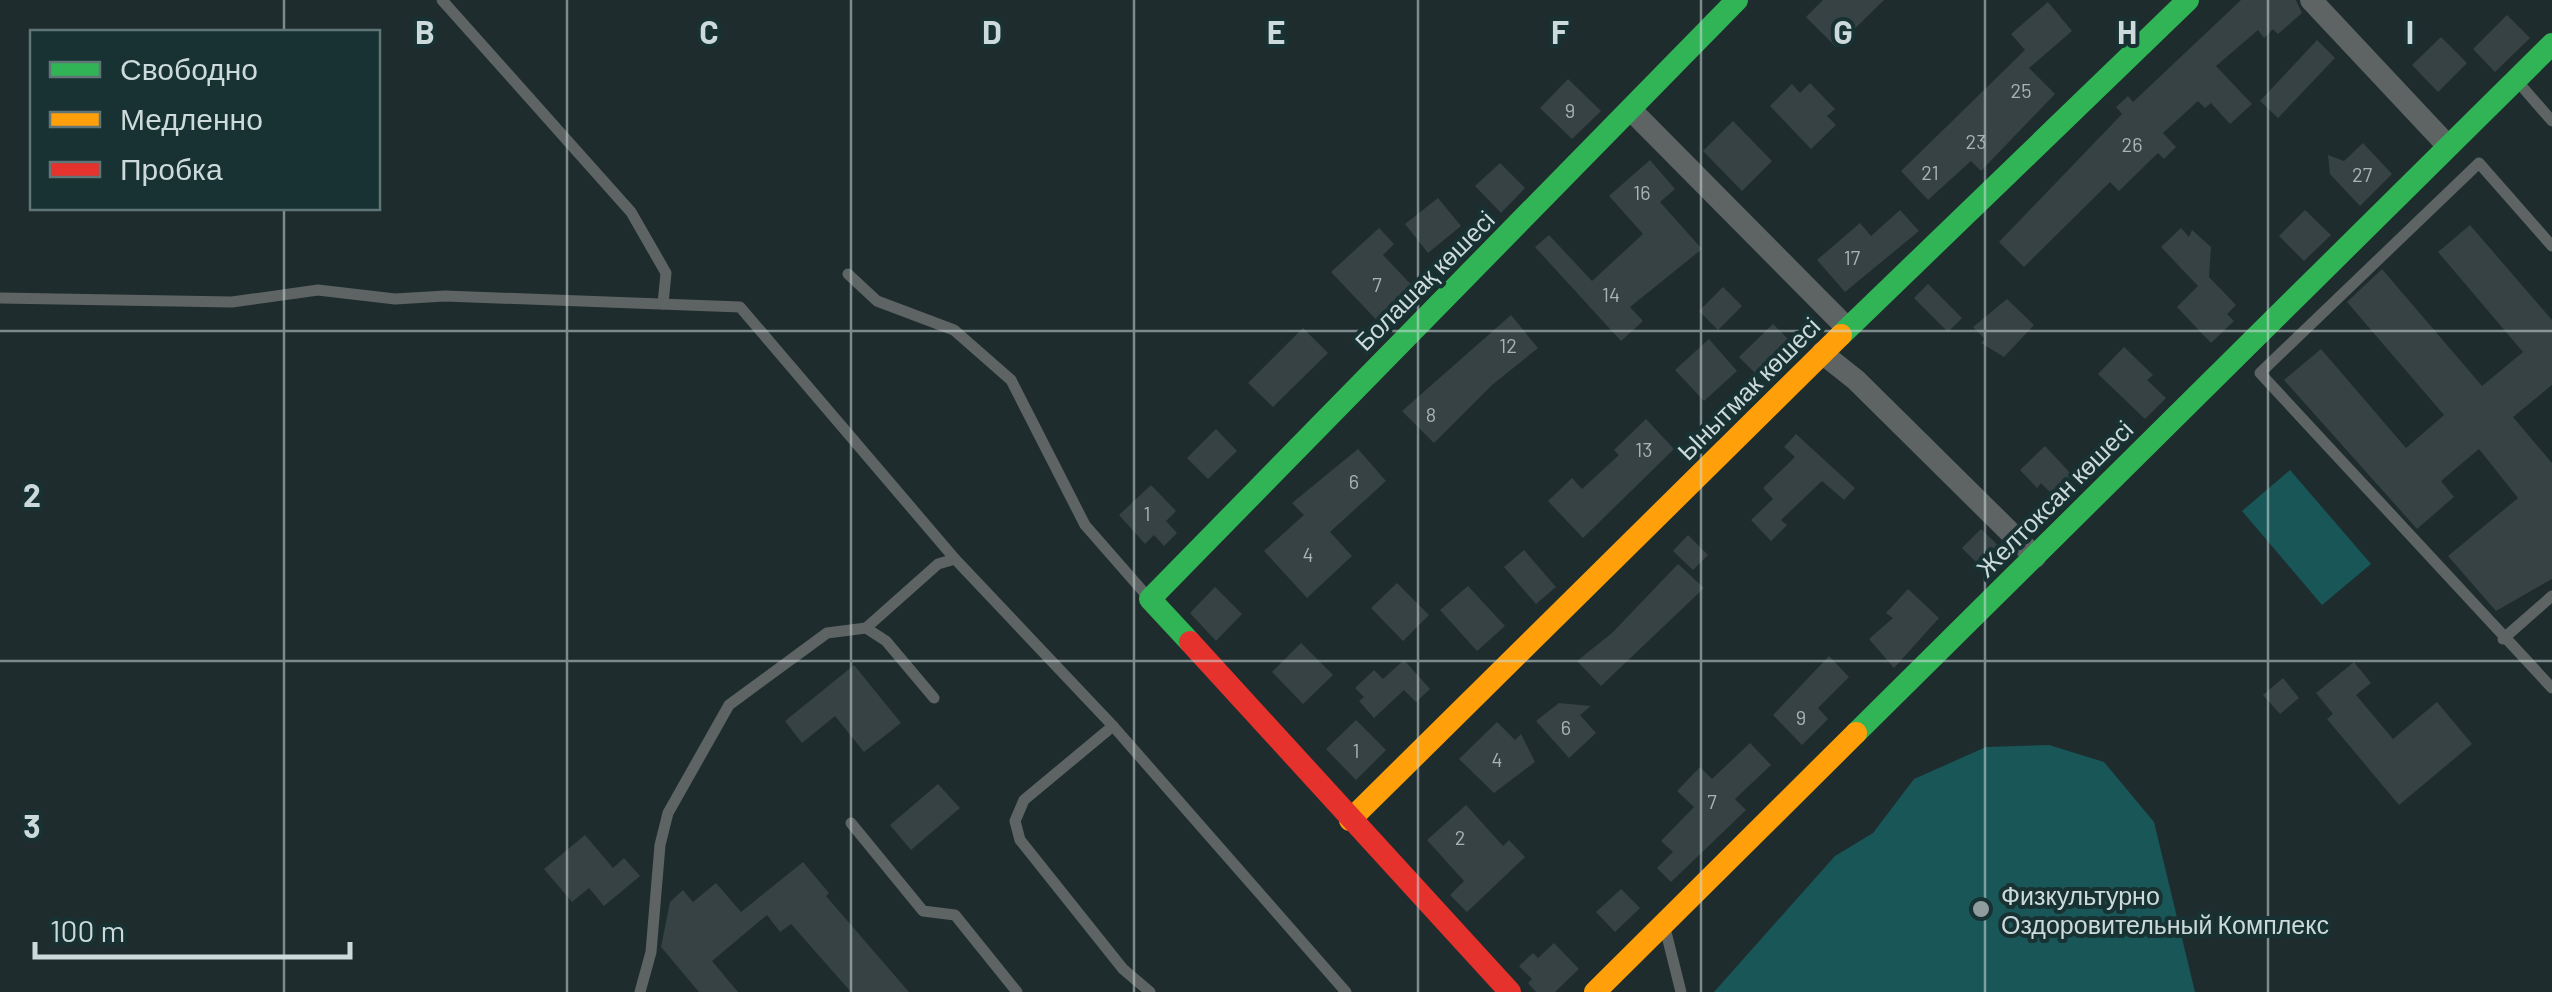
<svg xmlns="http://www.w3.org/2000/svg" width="2552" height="992" font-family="Barlow,sans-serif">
<rect width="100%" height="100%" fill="#1e2c2d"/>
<g fill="#195658">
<path d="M2290,470L2371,564L2322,605L2242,511Z"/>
<path d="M2049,745L2104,762L2154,822L2195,992H1714L1835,856L1873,833L1914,779L1986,747Z"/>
</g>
<g fill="#364243">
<path d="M1823,0H1884L1836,47L1806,17Z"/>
<path d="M2241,0H2296L2302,13L2278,34L2273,29L2264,38L2258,30L2216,66L2252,104L2230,124L2211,103L2205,108L2198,101L2163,133L2176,147L2164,159L2158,153L2119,191L2110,182L2024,267L1999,242L2122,114L2116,107L2128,96L2133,102Z"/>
<path d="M2048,2L2072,31L2029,68L2055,94L1981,171L1971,161L1928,200L1901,171L2025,50L2011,34Z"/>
<path d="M2507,15L2530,38L2495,72L2473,49Z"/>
<path d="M2441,37L2467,63L2438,92L2412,65Z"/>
<path d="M2317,40L2335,58L2278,118L2260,101Z"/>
<path d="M1568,79L1601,111L1572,139L1540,108Z"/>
<path d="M1810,83L1835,109L1827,116L1836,125L1811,149L1770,106L1792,84L1800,93Z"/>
<path d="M1733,121L1772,161L1742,191L1703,151Z"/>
<path d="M2363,143L2392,174L2360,206L2330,174L2328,155L2344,161Z"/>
<path d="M1650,160L1675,189L1660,202L1702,249L1630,307L1643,321L1621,341L1535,247L1549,235L1592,281L1643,234L1609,196Z"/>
<path d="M1500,163L1525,188L1501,213L1475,186Z"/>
<path d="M1438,198L1461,226L1428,253L1405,224Z"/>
<path d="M1900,210L1919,231L1845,292L1817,260L1860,223L1871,236Z"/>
<path d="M2305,210L2331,235L2304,261L2279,236Z"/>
<path d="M2470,225L2552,320V385L2513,417L2552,463V579L2496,611L2448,556L2518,498L2479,449L2441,481L2454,497L2417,529L2284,380L2321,349L2406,448L2444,415L2347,302L2382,269L2482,386L2523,352L2438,252Z"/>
<path d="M1379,228L1394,244L1383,255L1420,294L1386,330L1331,272Z"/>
<path d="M2181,228L2189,237L2192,230L2211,247L2209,277L2236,305L2227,314L2234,321L2211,343L2177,307L2198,286L2161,247Z"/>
<path d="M1928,284L1962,318L1948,332L1914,298Z"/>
<path d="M1723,287L1742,306L1718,330L1699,311Z"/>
<path d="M2007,299L2034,325L2004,357L1981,343L1985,339L1973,327Z"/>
<path d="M1511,315L1538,348L1492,385L1434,443L1402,411Z"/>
<path d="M1773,324L1796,347L1762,380L1739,357Z"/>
<path d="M1303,328L1328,353L1273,407L1248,383Z"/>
<path d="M1709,339L1737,371L1704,401L1675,370Z"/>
<path d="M2124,347L2153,375L2147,380L2166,398L2145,419L2098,374Z"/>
<path d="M1646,419L1674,449L1583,538L1548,501L1572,478L1582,489L1619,455L1614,450Z"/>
<path d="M1216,429L1237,451L1208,479L1187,458Z"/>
<path d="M1796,434L1855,488L1844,500L1822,481L1781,520L1787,525L1771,541L1751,520L1773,499L1763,488L1795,457L1784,447Z"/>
<path d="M2045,446L2074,477L2054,496L2041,483L2037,488L2020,470Z"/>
<path d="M1358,449L1386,481L1330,532L1352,556L1307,598L1264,551L1304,515L1292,503Z"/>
<path d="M1151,485L1176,511L1166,521L1177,533L1164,546L1154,535L1145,544L1119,515Z"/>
<path d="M1981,529L2006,553L1986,572L1962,548Z"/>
<path d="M1688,535L1708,555L1693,570L1673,551Z"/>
<path d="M1524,550L1556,587L1536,604L1504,567Z"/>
<path d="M1678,564L1704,588L1601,686L1577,661L1612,633Z"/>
<path d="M1397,583L1429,615L1403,641L1371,608Z"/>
<path d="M1468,586L1505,626L1477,651L1440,610Z"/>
<path d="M1215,587L1242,614L1216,641L1190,613Z"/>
<path d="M1908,589L1939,618L1894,668L1869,639L1893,618L1886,613Z"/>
<path d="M1301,643L1333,675L1303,704L1272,672Z"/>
<path d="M1829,656L1849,677L1818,708L1828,719L1802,745L1773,715Z"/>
<path d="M1404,660L1430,689L1416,702L1404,690L1374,718L1359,701L1364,697L1355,688L1374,670L1383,679Z"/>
<path d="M2354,662L2371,683L2356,695L2393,739L2437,702L2472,744L2399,805L2327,719L2333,714L2316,693Z"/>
<path d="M854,665L901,723L864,752L835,716L802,743L785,721Z"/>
<path d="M2283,678L2299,698L2280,714L2263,695Z"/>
<path d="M1559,703L1591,706L1580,715L1596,733L1569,758L1536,721Z"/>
<path d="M1356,720L1386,750L1356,780L1326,749Z"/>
<path d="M1497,722L1515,740L1521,734L1535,762L1494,793L1459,759Z"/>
<path d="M1750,743L1771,765L1735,799L1746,810L1671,882L1657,868L1673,852L1661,841L1694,807L1677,791L1700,767L1712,779Z"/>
<path d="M938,784L960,808L911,850L890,825Z"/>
<path d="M1466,805L1503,846L1509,840L1525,857L1467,912L1450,895L1464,881L1427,840Z"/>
<path d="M585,835L613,868L624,858L640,876L604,906L589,888L572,902L544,869Z"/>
<path d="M803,862L829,893L826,896L909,992H851L791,924L780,932L767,915L712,961L738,992H699L661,947L670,902L683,890L693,902L716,883L741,912Z"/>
<path d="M1621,889L1640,908L1615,932L1596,912Z"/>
<path d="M1554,943L1579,969L1555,992H1536L1528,983L1532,979L1519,966L1533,953L1538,958Z"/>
</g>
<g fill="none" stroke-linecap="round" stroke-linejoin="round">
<g stroke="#5e6363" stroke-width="11">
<path d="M442,0L631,212L666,273L663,304"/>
<path d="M2518,82L2552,121"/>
<path d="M2552,246L2479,163L2260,373L2552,688"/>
<path d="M848,274L877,301L954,330L1011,380L1085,525L1148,597"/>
<path d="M0,298L232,302L318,290L395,299L445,296L740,307L955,559"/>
<path d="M866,628L938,564L955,559L1113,726L1346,992"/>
<path d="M2503,639L2552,596"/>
<path d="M1113,726L1024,800L1015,821L1020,840L1123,969L1150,992"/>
<path d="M851,823L923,911L955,915L1017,992"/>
<path d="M1665,928L1681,992"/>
<path d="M640,992L651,952L660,845L668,813L729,705L827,633L866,628L886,641L934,698"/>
</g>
<g stroke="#5e6363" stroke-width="22">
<path d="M2311,0L2447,145"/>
<path d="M1631,110L1847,328"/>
<path d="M1822,353L1856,380L2035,557"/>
</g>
<g stroke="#30b455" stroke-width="22">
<path d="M1841,335L2188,0"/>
<path d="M1190,642L1150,599L1737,0"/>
<path d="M1856,733L2552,44"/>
</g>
<g stroke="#ff9f0a" stroke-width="22">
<path d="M1350,820L1841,335"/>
<path d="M1595,992L1856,733"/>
</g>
<path stroke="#e5322d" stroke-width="22" d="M1190,642L1510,992"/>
</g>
<path fill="none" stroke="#ccdadb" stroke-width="2.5" stroke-opacity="0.55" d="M284,0V32M567,0V992M851,0V992M1134,0V992M1418,0V992M1701,0V992M1985,0V992M2268,0V992M284,208V992M0,331H2552M0,661H2552"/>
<circle fill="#8f9d9e" stroke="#183133" stroke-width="4" cx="1981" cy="909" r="10"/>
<g text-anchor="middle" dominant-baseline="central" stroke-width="8" stroke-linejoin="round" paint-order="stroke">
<g font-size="20" fill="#a6b4b5">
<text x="2021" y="90">25</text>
<text x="1570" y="110">9</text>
<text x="1976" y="141">23</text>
<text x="2132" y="144">26</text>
<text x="1930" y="172">21</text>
<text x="2362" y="174">27</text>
<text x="1642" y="192">16</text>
<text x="1852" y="257">17</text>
<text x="1377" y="284">7</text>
<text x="1611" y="294">14</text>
<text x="1508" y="345">12</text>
<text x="1431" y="414">8</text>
<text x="1644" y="449">13</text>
<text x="1354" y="481">6</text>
<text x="1147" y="513">1</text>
<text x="1308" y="554">4</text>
<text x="1801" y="717">9</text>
<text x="1566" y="727">6</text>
<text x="1356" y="750">1</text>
<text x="1497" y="759">4</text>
<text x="1712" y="801">7</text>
<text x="1460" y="837">2</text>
</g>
<g font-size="25" fill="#ccdadb" stroke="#183133">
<text transform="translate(1424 280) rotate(-45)">Болашақ көшесі</text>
<text transform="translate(1748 388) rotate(-45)">Ынытмак көшесі</text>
<text transform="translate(2054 498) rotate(-45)">Желтоксан көшесі</text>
</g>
<g font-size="25" fill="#ccdadb" stroke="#183133" text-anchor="start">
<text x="2001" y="895">Физкультурно<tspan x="2001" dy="29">Оздоровительный Комплекс</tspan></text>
</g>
</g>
<g font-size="32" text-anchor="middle" font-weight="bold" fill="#ccdadb" stroke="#183133" stroke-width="8" stroke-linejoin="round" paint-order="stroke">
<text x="425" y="44">B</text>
<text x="709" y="44">C</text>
<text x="992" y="44">D</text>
<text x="1276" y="44">E</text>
<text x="1560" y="44">F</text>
<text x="1843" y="44">G</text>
<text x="2127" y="44">H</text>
<text x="2410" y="44">I</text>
<text x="32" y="507">2</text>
<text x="32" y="838">3</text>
</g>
<rect x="30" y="30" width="350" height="180" fill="#183133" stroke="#607576" stroke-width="2.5"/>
<rect x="50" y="62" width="50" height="15" fill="#30b455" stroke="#607576" stroke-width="2.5"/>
<text x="120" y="80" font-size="30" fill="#ccdadb">Свободно</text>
<rect x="50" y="112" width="50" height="15" fill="#ff9f0a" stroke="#607576" stroke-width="2.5"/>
<text x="120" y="130" font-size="30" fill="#ccdadb">Медленно</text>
<rect x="50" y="162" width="50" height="15" fill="#e5322d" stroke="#607576" stroke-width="2.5"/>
<text x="120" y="180" font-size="30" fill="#ccdadb">Пробка</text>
<path d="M35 942v15h315v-15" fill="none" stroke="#ccdadb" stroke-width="5"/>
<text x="50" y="942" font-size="30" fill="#ccdadb" stroke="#183133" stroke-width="8" paint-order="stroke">100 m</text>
</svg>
